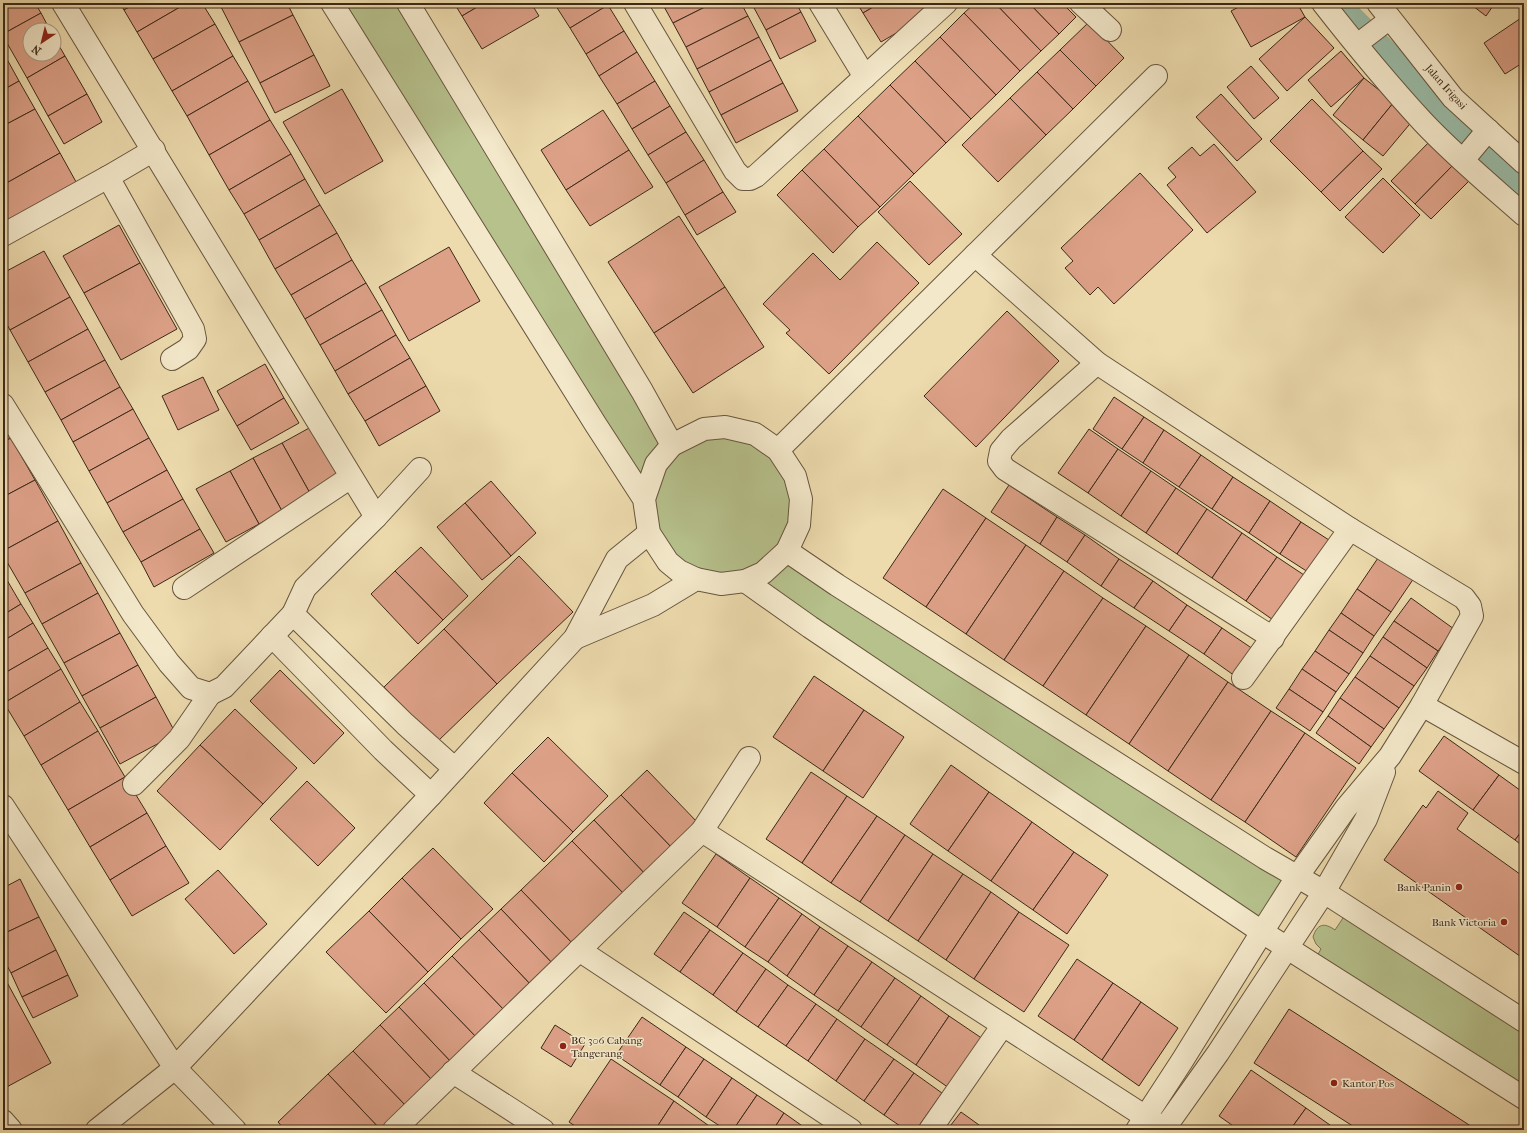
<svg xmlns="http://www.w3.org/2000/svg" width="1527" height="1133" font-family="'IM FELL French Canon',serif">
<rect width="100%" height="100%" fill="#eddbae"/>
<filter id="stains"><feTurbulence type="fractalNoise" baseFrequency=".005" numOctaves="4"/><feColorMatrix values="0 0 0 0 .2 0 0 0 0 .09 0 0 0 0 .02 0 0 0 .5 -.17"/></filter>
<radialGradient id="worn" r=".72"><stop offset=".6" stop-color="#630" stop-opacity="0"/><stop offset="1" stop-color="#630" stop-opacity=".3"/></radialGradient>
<g fill="#b6c18c" stroke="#797552">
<path d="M333,3H408L672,445L704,429L755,434L795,476L787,551L1297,877L1262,932L745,581L679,571L644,499Z"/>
<path d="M1349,909L1524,1021V1098L1312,965L1321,949L1316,944L1313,937C1317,924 1324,922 1335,930Z"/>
</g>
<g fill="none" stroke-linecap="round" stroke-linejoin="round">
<path stroke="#9abba6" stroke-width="29" d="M1334,3L1506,176L1524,189"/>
</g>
<g fill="#dda188" stroke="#3c2918">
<path d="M3,3H35L41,13L3,34Z"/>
<path d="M120,3H136L124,10Z"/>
<path d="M136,3H187L137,32L124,10Z"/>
<path d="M187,3H202L215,24L153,59L137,32Z"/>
<path d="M219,3H287L293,15L239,42Z"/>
<path d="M454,3H484L462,16Z"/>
<path d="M484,3H531L539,16L482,49L462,16Z"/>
<path d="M554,3H606L608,5L570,28Z"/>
<path d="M662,3H713L673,23Z"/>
<path d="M713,3H741L748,16L686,47L673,23Z"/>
<path d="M758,3H796L801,12L766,30L753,6Z"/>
<path d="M857,3H880L863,13Z"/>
<path d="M880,3H927L932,12L881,42L863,13Z"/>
<path d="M975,3H995L1041,51L1020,71L964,13Z"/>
<path d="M995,3H1029L1059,34L1041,51Z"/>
<path d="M1029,3H1062L1076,17L1059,34Z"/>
<path d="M1097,3H1116L1100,10Z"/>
<path d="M1246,3H1297L1305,17L1251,47L1231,11Z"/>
<path d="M1469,3H1495L1486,16Z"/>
<path d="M608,5L624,31L586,54L570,28Z"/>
<path d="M801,12L816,41L780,59L766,30Z"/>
<path d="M41,13L50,30H30V54H54V37L65,56L27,78L3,36V34Z"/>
<path d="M964,13L1020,71L996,95L940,37Z"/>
<path d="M293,15L314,55L260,83L239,42Z"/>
<path d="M748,16L759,37L697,69L686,47Z"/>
<path d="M1524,16V62L1505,74L1484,43Z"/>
<path d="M1305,17L1334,48L1287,91L1259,59Z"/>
<path d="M1089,22L1124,58L1096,86L1060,50Z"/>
<path d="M215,24L233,56L172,91L153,59Z"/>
<path d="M624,31L637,52L599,76L586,54Z"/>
<path d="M759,37L771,60L709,92L697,69Z"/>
<path d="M940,37L996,95L971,119L915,61Z"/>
<path d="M1060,50L1096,86L1073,109L1037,72Z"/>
<path d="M1341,51L1364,78L1331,107L1308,80Z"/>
<path d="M3,52L19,81L3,90Z"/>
<path d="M637,52L655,81L617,104L599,76Z"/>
<path d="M314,55L330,86L275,113L260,83Z"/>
<path d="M65,56L87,94L48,116L27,78Z"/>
<path d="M233,56L248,81L187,116L172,91Z"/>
<path d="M771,60L783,83L721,115L709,92Z"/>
<path d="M915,61L971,119L946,143L890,85Z"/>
<path d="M1251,66L1279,98L1254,119L1227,87Z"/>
<path d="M1037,72L1073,109L1046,135L1010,98Z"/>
<path d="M1364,78L1394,102L1363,140L1333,115Z"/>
<path d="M19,81L35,109L3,126V90Z"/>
<path d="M248,81L270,120L209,155L187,116Z"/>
<path d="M655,81L670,106L632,129L617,104Z"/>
<path d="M783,83L798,111L736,143L721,115Z"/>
<path d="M890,85L946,143L914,174L858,116Z"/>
<path d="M342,89L383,161L325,194L283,122Z"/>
<path d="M87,94L102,122L64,144L48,116Z"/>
<path d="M1221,94L1262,139L1237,161L1196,117Z"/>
<path d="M1010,98L1046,135L998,182L962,145Z"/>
<path d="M1312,99L1363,151L1321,192L1270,141Z"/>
<path d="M1394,102L1414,119L1383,156L1363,140Z"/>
<path d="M670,106L686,132L648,155L632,129Z"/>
<path d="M35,109L60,153L3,185V126Z"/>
<path d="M603,110L629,150L566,190L541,150Z"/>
<path d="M858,116L914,174L880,207L824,149Z"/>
<path d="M270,120L291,154L229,190L209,155Z"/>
<path d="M686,132L704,160L666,183L648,155Z"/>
<path d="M1431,140L1455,163L1415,204L1391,181Z"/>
<path d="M1214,144L1256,192L1207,233L1167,185L1176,177L1168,168L1192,147L1200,156Z"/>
<path d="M824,149L880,207L858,227L802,170Z"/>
<path d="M629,150L653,187L590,226L566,190Z"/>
<path d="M1363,151L1382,169L1340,211L1321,192Z"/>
<path d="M60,153L80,189L3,224V185Z"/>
<path d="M291,154L305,179L244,214L229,190Z"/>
<path d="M704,160L723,192L685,215L666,183Z"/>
<path d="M1455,163L1471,179L1431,219L1415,204Z"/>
<path d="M802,170L858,227L833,253L777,195Z"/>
<path d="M1140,173L1193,230L1114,304L1098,287L1090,295L1065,268L1073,261L1061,248Z"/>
<path d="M1383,178L1420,215L1383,253L1345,217Z"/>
<path d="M305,179L320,205L259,240L244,214Z"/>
<path d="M910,181L962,234L929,265L878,212Z"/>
<path d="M723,192L736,212L697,235L685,215Z"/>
<path d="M320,205L337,233L275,269L259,240Z"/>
<path d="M679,216L725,287L654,333L608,262Z"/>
<path d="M119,225L140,263L84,293L63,256Z"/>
<path d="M337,233L352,260L291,295L275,269Z"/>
<path d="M877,242L919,283L829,374L786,333L790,330L763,304L813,253L840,280Z"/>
<path d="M449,247L480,301L409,341L379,287Z"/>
<path d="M44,251L70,297L10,330L3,317V273Z"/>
<path d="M352,260L366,283L305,319L291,295Z"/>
<path d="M140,263L177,329L121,360L84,293Z"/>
<path d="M366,283L382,310L320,345L305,319Z"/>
<path d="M725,287L764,347L693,393L654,333Z"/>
<path d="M70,297L88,329L28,362L10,330Z"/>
<path d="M382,310L396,335L335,371L320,345Z"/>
<path d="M1007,311L1059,361L976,447L924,396Z"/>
<path d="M88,329L105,360L45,392L28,362Z"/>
<path d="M396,335L410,358L348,394L335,371Z"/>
<path d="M410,358L426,386L365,421L348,394Z"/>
<path d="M105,360L120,387L61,420L45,392Z"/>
<path d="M265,364L284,398L237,426L217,391Z"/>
<path d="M203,377L219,410L178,430L162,396Z"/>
<path d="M426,386L440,411L379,446L365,421Z"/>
<path d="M120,387L133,409L73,442L61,420Z"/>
<path d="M1114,397L1144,417L1122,449L1093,429Z"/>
<path d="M284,398L299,423L251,450L237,426Z"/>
<path d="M133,409L149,438L89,471L73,442Z"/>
<path d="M1144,417L1164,430L1143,463L1122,449Z"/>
<path d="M3,423L11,438L3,442Z"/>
<path d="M311,427L340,479L311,495L282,443Z"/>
<path d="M1089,429L1118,449L1088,493L1058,473Z"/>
<path d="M1164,430L1201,455L1179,487L1143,463Z"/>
<path d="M11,438L35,480L3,497V442Z"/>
<path d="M149,438L167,470L107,503L89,471Z"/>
<path d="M282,443L311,495L282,511L253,458Z"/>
<path d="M1118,449L1151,471L1121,516L1088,493Z"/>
<path d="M1201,455L1233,477L1212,509L1179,487Z"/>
<path d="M253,458L282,511L259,524L230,471Z"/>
<path d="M167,470L183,499L123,532L107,503Z"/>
<path d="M230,471L259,524L226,542L196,489Z"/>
<path d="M1151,471L1176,488L1146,533L1121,516Z"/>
<path d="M1233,477L1270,501L1249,533L1212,509Z"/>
<path d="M35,480L58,521L3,551V497Z"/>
<path d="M491,481L536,533L511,556L465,503Z"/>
<path d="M1009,485L1057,517L1040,544L991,512Z"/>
<path d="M1176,488L1207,509L1177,554L1146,533Z"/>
<path d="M943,489L986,518L926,607L883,578Z"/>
<path d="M183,499L200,529L141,562L123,532Z"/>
<path d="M1270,501L1301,522L1280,554L1249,533Z"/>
<path d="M465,503L511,556L482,580L437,527Z"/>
<path d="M1207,509L1242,533L1212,578L1177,554Z"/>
<path d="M1057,517L1085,535L1067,562L1040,544Z"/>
<path d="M986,518L1026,545L966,634L926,607Z"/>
<path d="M58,521L81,563L25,593L3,555V551Z"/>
<path d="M1301,522L1329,540L1308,572L1280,554Z"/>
<path d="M200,529L214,553L154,587L141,562Z"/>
<path d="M1242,533L1277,557L1246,601L1212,578Z"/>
<path d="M1085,535L1119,559L1101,586L1067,562Z"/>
<path d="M1026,545L1064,571L1004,660L966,634Z"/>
<path d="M421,547L468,596L443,620L395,571Z"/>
<path d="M1380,555L1414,578L1391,612L1357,589Z"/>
<path d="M519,556L573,612L497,684L444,629Z"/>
<path d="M1277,557L1307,577L1276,622L1246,601Z"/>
<path d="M1119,559L1153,581L1134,608L1101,586Z"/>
<path d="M81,563L98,593L42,624L25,593Z"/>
<path d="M395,571L443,620L418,644L371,594Z"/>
<path d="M1064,571L1103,598L1043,686L1004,660Z"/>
<path d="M4,575L21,604L3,615V576Z"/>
<path d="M1153,581L1187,605L1169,631L1134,608Z"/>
<path d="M1357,589L1391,612L1374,636L1341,613Z"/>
<path d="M98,593L120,633L64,663L42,624Z"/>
<path d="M1103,598L1146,626L1086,715L1043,686Z"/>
<path d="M1411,598L1454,629L1438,651L1394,621Z"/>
<path d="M21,604L33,623L3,641V615Z"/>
<path d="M1187,605L1222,628L1204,654L1169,631Z"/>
<path d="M1341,613L1374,636L1363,653L1329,630Z"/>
<path d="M1394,621L1438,651L1427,668L1383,637Z"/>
<path d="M33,623L48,648L3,674V641Z"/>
<path d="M1146,626L1189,655L1129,744L1086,715Z"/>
<path d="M1222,628L1253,649L1235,676L1204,654Z"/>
<path d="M444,629L497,684L437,742L384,687Z"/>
<path d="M1329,630L1363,653L1349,674L1315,651Z"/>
<path d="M120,633L138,665L82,696L64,663Z"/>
<path d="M1383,637L1427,668L1414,686L1370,656Z"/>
<path d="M48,648L61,669L4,703L3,674Z"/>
<path d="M1315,651L1349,674L1336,692L1302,669Z"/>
<path d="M1189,655L1228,682L1168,771L1129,744Z"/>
<path d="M1370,656L1414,686L1399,708L1355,677Z"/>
<path d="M138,665L156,697L100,728L82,696Z"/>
<path d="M61,669L80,702L24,736L4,703Z"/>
<path d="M1302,669L1336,692L1323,712L1289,689Z"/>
<path d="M280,670L344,733L314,764L250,701Z"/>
<path d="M814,676L864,710L823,771L773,737Z"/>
<path d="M1355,677L1399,708L1384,729L1340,698Z"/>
<path d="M1228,682L1271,711L1211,800L1168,771Z"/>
<path d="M1289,689L1323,712L1310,731L1276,708Z"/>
<path d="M156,697L176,734L120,764L100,728Z"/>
<path d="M1340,698L1384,729L1371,747L1328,716Z"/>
<path d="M80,702L98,731L41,765L24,736Z"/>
<path d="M235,709L297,768L263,804L200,745Z"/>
<path d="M864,710L904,737L863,798L823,771Z"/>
<path d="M1271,711L1305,733L1245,822L1211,800Z"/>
<path d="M1328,716L1371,747L1359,764L1316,733Z"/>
<path d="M98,731L125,777L68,810L41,765Z"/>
<path d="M1305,733L1356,768L1296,857L1245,822Z"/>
<path d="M1444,736L1499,775L1473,810L1419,771Z"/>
<path d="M548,737L608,796L573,832L512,773Z"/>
<path d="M200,745L263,804L220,850L157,791Z"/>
<path d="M951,765L989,792L948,851L910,824Z"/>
<path d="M647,770L699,824L673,849L621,795Z"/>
<path d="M811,772L847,796L802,863L766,839Z"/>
<path d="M512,773L573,832L544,862L484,803Z"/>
<path d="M1499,775L1524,793V828L1515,840L1473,810Z"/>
<path d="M125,777L147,813L90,847L68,810Z"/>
<path d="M307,781L355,828L318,866L270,819Z"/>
<path d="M1438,791L1468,813L1457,829L1524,877V959L1384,860L1423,805L1426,808Z"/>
<path d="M989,792L1032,822L991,881L948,851Z"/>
<path d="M621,795L673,849L646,875L594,820Z"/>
<path d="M847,796L877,816L831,883L802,863Z"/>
<path d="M147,813L166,846L110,880L90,847Z"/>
<path d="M877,816L905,835L860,902L831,883Z"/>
<path d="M594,820L646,875L625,895L572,841Z"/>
<path d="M1032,822L1074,852L1033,910L991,881Z"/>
<path d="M1524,828V847L1515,840Z"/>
<path d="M905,835L933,854L888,921L860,902Z"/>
<path d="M572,841L625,895L573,944L521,890Z"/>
<path d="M166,846L189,883L132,916L110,880Z"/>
<path d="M433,848L493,909L461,939L402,878Z"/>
<path d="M1074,852L1108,875L1067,934L1033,910Z"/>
<path d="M716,854L750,878L717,927L682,903Z"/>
<path d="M933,854L963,874L918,941L888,921Z"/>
<path d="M218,870L267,924L234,954L185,899Z"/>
<path d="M963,874L991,892L946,960L918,941Z"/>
<path d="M402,878L461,939L428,972L369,911Z"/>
<path d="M750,878L779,898L745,947L717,927Z"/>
<path d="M20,879L39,917L3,934V888Z"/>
<path d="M521,890L573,944L553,964L501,909Z"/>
<path d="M991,892L1019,912L974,979L946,960Z"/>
<path d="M779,898L802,914L768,962L745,947Z"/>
<path d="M501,909L553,964L531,985L479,930Z"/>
<path d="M369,911L428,972L386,1013L326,952Z"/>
<path d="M684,912L710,930L680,972L654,954Z"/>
<path d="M1019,912L1069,945L1024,1012L974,979Z"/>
<path d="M802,914L820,927L787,976L768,962Z"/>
<path d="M39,917L56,950L11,973L3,958V934Z"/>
<path d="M820,927L848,946L814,995L787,976Z"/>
<path d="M479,930L531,985L504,1010L452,956Z"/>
<path d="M710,930L743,953L713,995L680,972Z"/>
<path d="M848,946L872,962L838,1011L814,995Z"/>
<path d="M56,950L68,975L22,997L11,973Z"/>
<path d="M743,953L766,969L736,1012L713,995Z"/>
<path d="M452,956L504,1010L476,1037L424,983Z"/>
<path d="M1077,959L1113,983L1074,1040L1038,1016Z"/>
<path d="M872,962L895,978L861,1027L838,1011Z"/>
<path d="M766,969L788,985L758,1027L736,1012Z"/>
<path d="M3,975L51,1063L3,1089Z"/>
<path d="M68,975L78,996L33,1018L22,997Z"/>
<path d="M895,978L921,996L887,1045L861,1027Z"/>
<path d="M424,983L476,1037L451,1062L399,1007Z"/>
<path d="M1113,983L1141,1002L1102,1060L1074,1040Z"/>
<path d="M788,985L816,1004L786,1046L758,1027Z"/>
<path d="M921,996L949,1016L916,1065L887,1045Z"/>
<path d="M1141,1002L1178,1028L1139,1086L1102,1060Z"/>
<path d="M816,1004L837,1019L808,1061L786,1046Z"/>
<path d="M399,1007L451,1062L432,1080L380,1025Z"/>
<path d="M1289,1009L1477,1130H1359L1254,1063Z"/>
<path d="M949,1016L983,1039L949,1088L916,1065Z"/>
<path d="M642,1017L686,1047L660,1085L616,1055Z"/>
<path d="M837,1019L865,1039L836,1081L808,1061Z"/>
<path d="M380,1025L432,1080L405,1105L353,1051Z"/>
<path d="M555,1025L585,1044L571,1067L541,1048Z"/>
<path d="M865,1039L894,1059L864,1101L836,1081Z"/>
<path d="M686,1047L704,1059L678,1097L660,1085Z"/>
<path d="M353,1051L405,1105L380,1129L328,1074Z"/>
<path d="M611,1059L674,1101L655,1130H581L569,1122Z"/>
<path d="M704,1059L732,1078L706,1117L678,1097Z"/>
<path d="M894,1059L914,1073L884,1115L864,1101Z"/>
<path d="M1251,1070L1306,1108L1290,1130H1239L1219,1116Z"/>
<path d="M914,1073L942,1093L916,1130H906L884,1115Z"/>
<path d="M328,1074L380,1129L379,1130H285L278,1122Z"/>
<path d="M732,1078L757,1095L733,1130H726L706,1117Z"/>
<path d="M757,1095L784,1113L773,1130H733Z"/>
<path d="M674,1101L712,1128L711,1130H655Z"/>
<path d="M1306,1108L1337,1130H1290Z"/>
<path d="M961,1112L986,1130H947Z"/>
<path d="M784,1113L808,1130H773Z"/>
</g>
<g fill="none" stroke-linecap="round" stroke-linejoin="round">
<defs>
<path id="pedestrian" d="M1356,45L1390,19"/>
<g id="minor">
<path d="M635,3L735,171L743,179H750L756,176L946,3"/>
<path d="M820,3L865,77"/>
<path d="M1081,3L1110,30"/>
<path d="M1323,3C1355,44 1388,84 1423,122C1454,155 1490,185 1524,215"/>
<path d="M1378,3L1453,98L1524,163"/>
<path d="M1463,160L1488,130"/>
<path d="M108,177L193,329L195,339L188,349L172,359"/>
<path d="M3,235L108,177L154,150"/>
<path d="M975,255L1097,363L1350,529L1464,598L1470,606L1472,616L1422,705L1390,756L1346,808L1297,877L1262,932L1182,1061L1137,1130"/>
<path d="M1097,363L1011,439L1001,451L999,461L1005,469L1273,638"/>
<path d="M3,405L133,614L169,663L191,688L210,694L224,687L293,614L305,588L376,517L63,3"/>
<path d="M778,450L1156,76"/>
<path d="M376,517L420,469"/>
<path d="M184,588L351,477"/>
<path d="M293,614L405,724L455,769"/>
<path d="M272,636L383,750L431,795"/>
<path d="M575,638L653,605L696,579"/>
<path d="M1243,678L1350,529"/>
<path d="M1422,705L1524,763"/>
<path d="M134,784L179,739L210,694"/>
<path d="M3,806L175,1068L235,1130"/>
<path d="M702,831L1166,1130"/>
<path d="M579,950L851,1130"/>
<path d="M453,1072L543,1130"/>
<path d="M3,1121L11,1130"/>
<path d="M97,1130L175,1068L431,795L575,638L617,559L649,533"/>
<path d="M394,1130L702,831L749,758"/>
<path d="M930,1130L1003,1025"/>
<path d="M1161,1130L1164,1129L1218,1053L1324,892L1366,819L1384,772"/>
</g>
<g id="tertiary">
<path d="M332,3L596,425L644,499L649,533L668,562L679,571L696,579L721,584L745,581L763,573L787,551L799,525L801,499L795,476L778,450L755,434L725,427L704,429L672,445L656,464L644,499"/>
<path d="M408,3L642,391L672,445"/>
<path d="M787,551L837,585L1265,858L1324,892L1524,1021"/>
<path d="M745,581L810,627L1262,932L1524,1098"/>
</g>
</defs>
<use href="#pedestrian" stroke="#68563e" stroke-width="22"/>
<use href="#minor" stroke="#68563e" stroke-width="24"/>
<use href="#tertiary" stroke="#68563e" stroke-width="24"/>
<use href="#pedestrian" stroke="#f3e8ca" stroke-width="20"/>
<use href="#minor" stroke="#f3e8ca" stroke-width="22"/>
<use href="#tertiary" stroke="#f3e8ca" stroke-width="22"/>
</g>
<g fill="#8f2418" stroke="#f3e8ca" stroke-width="1.5">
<circle cx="1459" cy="887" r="4"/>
<circle cx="1504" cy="922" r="4"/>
<circle cx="563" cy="1046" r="4"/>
<circle cx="1334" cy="1083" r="4"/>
</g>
<g text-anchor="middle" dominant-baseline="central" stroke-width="3" stroke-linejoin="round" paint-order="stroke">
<g font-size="11" fill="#3c2918" stroke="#f3e8ca">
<text transform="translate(1446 87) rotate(48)">Jalan Irigasi</text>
</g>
<g font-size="11" fill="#3c2918" stroke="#f3e8ca" text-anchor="end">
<text x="1451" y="887">Bank Panin</text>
<text x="1496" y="922">Bank Victoria</text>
<text x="571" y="1040" text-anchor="start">BC 306 Cabang<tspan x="571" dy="13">Tangerang</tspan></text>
<text x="1342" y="1083" text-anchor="start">Kantor Pos</text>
</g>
</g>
<rect width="1527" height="1133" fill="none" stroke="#eddbae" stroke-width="16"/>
<rect x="4" y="4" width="1519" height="1125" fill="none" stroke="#3c2918" stroke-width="2"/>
<rect x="8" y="8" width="1511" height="1117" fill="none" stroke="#3c2918"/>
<g transform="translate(42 42) rotate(215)"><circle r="19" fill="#f3e8ca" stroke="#aa9c83"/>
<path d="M0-3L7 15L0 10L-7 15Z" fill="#8f2418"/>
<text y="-6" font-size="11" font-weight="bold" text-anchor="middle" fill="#3c2918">N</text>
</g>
<rect width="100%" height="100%" filter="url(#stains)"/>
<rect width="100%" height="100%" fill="url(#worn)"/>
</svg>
